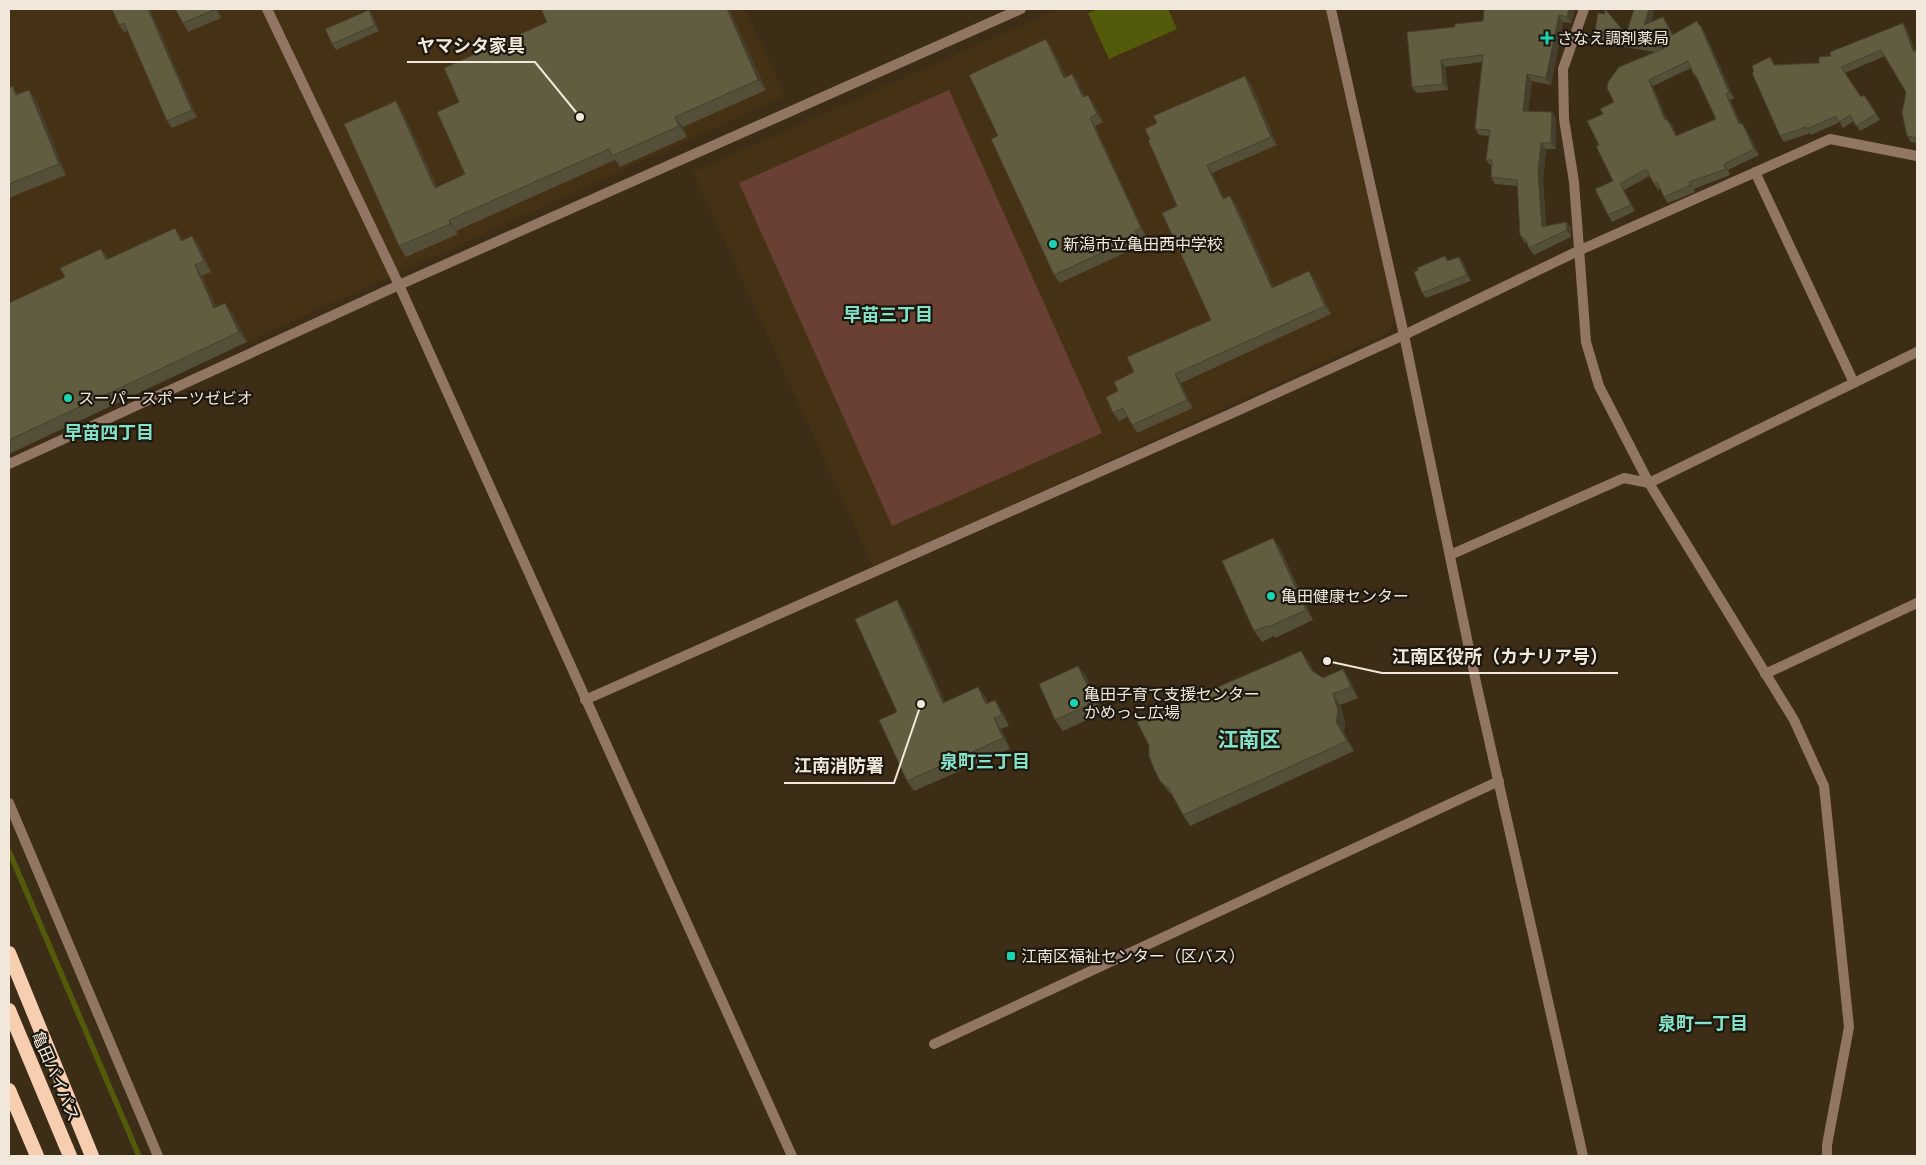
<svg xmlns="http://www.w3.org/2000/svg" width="1926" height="1165" font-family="'IBM Plex Serif','Noto Sans JP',serif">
<rect width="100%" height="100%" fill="#3c2d17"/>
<g fill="#453214">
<path d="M9,9H745L785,96L247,342L9,454Z"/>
<path d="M1058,9H1326L1395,317L1390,332L874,568L693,172Z"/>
</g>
<path fill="#6a4034" d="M949,90L1102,433L892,526L739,183Z"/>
<path fill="#535b0b" d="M1098,9H1168L1177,29L1109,59L1088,13Z"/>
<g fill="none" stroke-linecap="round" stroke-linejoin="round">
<path stroke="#535b0b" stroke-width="5.5" d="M9,851L139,1156"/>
<g stroke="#917663" stroke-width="10">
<path d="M267,9L399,285L792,1156"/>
<path d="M1584,9L1563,69L1564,119L1574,182L1586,342L1599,386L1649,483L1794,720L1824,786L1849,1027L1827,1145V1156"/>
<path d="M1755,172L1854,383"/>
<path d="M9,464L399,285L1021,9"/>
<path d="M1450,555L1624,478L1649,483L1917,352"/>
<path d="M1765,674L1917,603"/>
<path d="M585,700L1237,411L1404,335L1578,251L1830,139L1917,156"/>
<path d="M9,803L158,1156"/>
</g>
<g stroke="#917663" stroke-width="10">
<path d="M1331,9L1404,335L1477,687L1583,1156"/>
<path d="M934,1044L1499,781"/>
</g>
<g stroke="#f8ceb1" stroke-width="14">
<path d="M9,953L92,1156"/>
<path d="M9,1010L70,1156"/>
<path d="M9,1090L37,1156"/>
</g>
</g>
<g fill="#544f38" fill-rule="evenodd">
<path d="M112,9H150L197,117L172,128L167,121L128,31L124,32L119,25Z"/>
<path d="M218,9L221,18L188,32L183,23Z"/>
<path d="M541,9H729L766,90L683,127L687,137L620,167L615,160L456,231L458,234L406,257L399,246L403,112L437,187L465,174L459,102L547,22Z"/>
<path d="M1575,9L1571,23L1563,22L1551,85L1532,81L1528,111L1556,118V149H1546L1543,180L1546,226L1566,222L1571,228V237L1534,255L1529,248L1528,244L1524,242L1520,235L1518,186L1495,184L1491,177L1492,166H1491L1486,160L1489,136L1479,135L1475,129L1482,62L1445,67L1448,90L1417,93L1412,87L1455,27L1483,21Z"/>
<path d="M1649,9H1652L1654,12L1651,22L1667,23L1673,34L1700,25L1704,31L1734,98L1730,100L1741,124L1746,129L1759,155L1728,170L1730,175L1694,189L1695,192L1668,203L1664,197L1660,189L1658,190L1654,184L1650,176L1624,190L1635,211L1612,222L1608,215L1613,181L1599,145L1603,114L1614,102L1655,52L1606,44L1601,38L1599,37L1595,31L1605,14L1626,34ZM1691,68L1694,75L1698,81L1716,119L1677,136L1672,125L1666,119L1653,86Z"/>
<path d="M369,10L373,16L379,31L336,50L332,44Z"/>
<path d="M1903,23L1907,29L1915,51H1917V143L1911,142L1907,136L1906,92L1885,56L1845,73L1861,97L1869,101L1880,120L1860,131L1854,121L1843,128L1840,122L1811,135L1810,133L1784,142L1780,136L1754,72L1770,57L1775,65L1819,63L1831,56Z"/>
<path d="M1051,47L1066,77L1072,74L1078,82L1085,96L1094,103L1103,122L1095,126L1146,236L1141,239L1144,244L1060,283L1054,275L998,136Z"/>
<path d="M1251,84L1277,145L1212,173L1224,198L1230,196L1236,204L1274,287L1315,279L1331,314L1181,383L1193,408L1137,433L1132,425L1128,417L1119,421L1113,413L1118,391L1134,372L1211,320L1177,206Z"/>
<path d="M9,88L18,94L29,90L36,100L66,175L9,198Z"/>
<path d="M192,236L199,246L211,272L202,276L216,307L232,313L247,342L9,454V303L65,277L101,249L108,259L183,240Z"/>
<path d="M1445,256L1449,261L1463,262L1471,281L1426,298L1422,293L1418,270Z"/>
<path d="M1273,538L1280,548L1313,620L1275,638L1274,636L1262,642L1254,631Z"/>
<path d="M904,611L945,702L986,698L988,703L995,700L1002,711L1009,726L1001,729L1010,749L914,791L907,781L897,712Z"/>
<path d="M1301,651L1308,661L1314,672L1323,678L1343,669L1350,680L1358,698L1340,705L1345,721L1344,732L1354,751L1190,826L1183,815L1173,796L1168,791L1160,781Z"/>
<path d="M1078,666L1086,676L1102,713L1063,731L1055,720Z"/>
</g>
<g fill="#45402e">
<path d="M148,9H150L197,117L192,110Z"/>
<path d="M215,9H218L221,18Z"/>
<path d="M727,9H729L766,90L758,80Z"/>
<path d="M1569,9H1575L1571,23L1567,17Z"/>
<path d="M1649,9H1652L1654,12L1649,32L1644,25Z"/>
<path d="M369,10L373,16L379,31L375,25Z"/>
<path d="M1559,15L1563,22L1551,85L1546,78Z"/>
<path d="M1663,17L1667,23L1676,41L1672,35Z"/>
<path d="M1903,23L1907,29L1917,57L1913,51Z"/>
<path d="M1700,25L1704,31L1734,98L1729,92Z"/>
<path d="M1046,39L1051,47L1070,86L1064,78Z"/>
<path d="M1441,60L1445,67L1448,90L1443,84Z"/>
<path d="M1072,74L1078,82L1089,105L1083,97Z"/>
<path d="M1527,74L1532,81L1527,117L1523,111Z"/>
<path d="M1245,76L1251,84L1277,145L1271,137Z"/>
<path d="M1649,80L1653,86L1669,126L1665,120Z"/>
<path d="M29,90L36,100L66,175L59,164Z"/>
<path d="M1726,94L1730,100L1744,131L1739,124Z"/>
<path d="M1088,95L1094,103L1103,122L1097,114Z"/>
<path d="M396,101L403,112L442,199L435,188Z"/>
<path d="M1552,112L1556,118V149L1551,143Z"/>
<path d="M675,117L683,127L687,137L679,126Z"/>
<path d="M1090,118L1095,126L1146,236L1141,228Z"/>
<path d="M1667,119L1672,125L1680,142L1676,136Z"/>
<path d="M1742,123L1746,129L1759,155L1754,149Z"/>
<path d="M1541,143L1546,149L1543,180L1546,233L1542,227L1538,173Z"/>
<path d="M1724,164L1728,170L1730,175L1726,169Z"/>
<path d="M1207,165L1212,173L1229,207L1223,199Z"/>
<path d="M1620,184L1624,190L1635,211L1631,205Z"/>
<path d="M1230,196L1236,204L1278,296L1272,288Z"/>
<path d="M449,220L456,231L458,234L450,224Z"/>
<path d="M1566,222L1571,228V237L1567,230Z"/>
<path d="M175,228L182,238L189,251L181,241Z"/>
<path d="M1135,231L1141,239L1144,244L1138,236Z"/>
<path d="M192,236L199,246L211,272L204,261Z"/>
<path d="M1459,257L1463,262L1471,281L1467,275Z"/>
<path d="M195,265L202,276L222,318L214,308Z"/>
<path d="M1309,271L1315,279L1331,314L1325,306Z"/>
<path d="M225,303L232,313L247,342L239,332Z"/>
<path d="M1175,374L1181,383L1193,408L1187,400Z"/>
<path d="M1273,538L1280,548L1313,620L1306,610Z"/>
<path d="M897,600L904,611L950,714L943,703Z"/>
<path d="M1301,651L1308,661L1318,681L1311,670Z"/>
<path d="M1078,666L1086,676L1102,713L1095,702Z"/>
<path d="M1343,669L1350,680L1358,698L1351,687Z"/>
<path d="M978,687L986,698L993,715L986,704Z"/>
<path d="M1333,694L1340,705L1345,721L1344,732L1354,751L1347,741L1336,722Z"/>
<path d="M995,700L1002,711L1009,726L1002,715Z"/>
<path d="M994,718L1001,729L1010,749L1003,738Z"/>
</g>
<g fill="#625c41" stroke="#45402e" fill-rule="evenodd">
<path d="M112,9H148L192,110L167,121L124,23L119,25Z"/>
<path d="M175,9H216L183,23Z"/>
<path d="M541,9H727L758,80L675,117L679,126L612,156L609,149L449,220L450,224L399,246L344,124L396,101L435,188L465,174L437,112L459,102L444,68L547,22Z"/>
<path d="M1484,9H1569L1567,17L1559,15L1546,78L1527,74L1523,111L1552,112L1551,143H1541L1538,173L1542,227L1566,222L1567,230L1529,248L1526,240L1520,235L1517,180L1491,177L1492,160H1486L1490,130L1475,129L1483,55L1441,60L1443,84L1412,87L1407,32L1455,27V24L1483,21Z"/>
<path d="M1605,9L1626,34L1634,9H1649L1644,25L1663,17L1672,35L1697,21L1699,25H1700L1729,92L1726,94L1739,124L1742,123L1754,149L1724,164L1726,169L1689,182L1691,185L1664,197L1657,182L1654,184L1646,169L1620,184L1631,205L1608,215L1595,189L1613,181L1596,146L1599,145L1587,121L1603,114L1600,109L1614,102L1607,88L1608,82L1619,67L1665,48L1601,38L1602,32L1595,31L1598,13L1605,14ZM1688,61L1694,75L1695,74L1716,119L1676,136L1667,119L1665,120L1649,80Z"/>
<path d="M369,10L375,25L332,44L325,29Z"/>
<path d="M1903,23L1913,51H1917V138L1907,136L1902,113L1906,92L1881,50L1841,67L1861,97L1864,95L1876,114L1856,126L1850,115L1839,122L1836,116L1807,129L1806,127L1780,136L1752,73L1754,72L1752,66L1770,57L1774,65L1819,63V57L1831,56L1830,52Z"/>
<path d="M1046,39L1064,78L1072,74L1083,97L1088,95L1097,114L1090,118L1141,228L1135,231L1138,236L1054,275L991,139L998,136L969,75Z"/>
<path d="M1245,76L1271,137L1207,165L1223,199L1230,196L1272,288L1309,271L1325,306L1175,374L1187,400L1132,425L1123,408L1113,413L1106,397L1118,391L1114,382L1134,372L1127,357L1211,320L1162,213L1177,206L1148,140H1150L1145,129L1157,123L1153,116Z"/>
<path d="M13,86L16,95L29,90L59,164L9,184V88Z"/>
<path d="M175,228L181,241L192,236L204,261L195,265L214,308L225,303L239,332L9,440V303L65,277L60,268L101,249L106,260Z"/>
<path d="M1445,256L1447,261L1459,257L1467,275L1422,293L1414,272L1418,270L1417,268Z"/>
<path d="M1273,538L1306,610L1268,627L1267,626L1254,631L1222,561Z"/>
<path d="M897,600L943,703L978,687L986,704L995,700L1002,715L994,718L1003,738L907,781L879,720L897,712L855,619Z"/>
<path d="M1301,651L1311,670L1323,678L1343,669L1351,687L1333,694L1338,710L1336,722L1347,741L1183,815L1169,789L1160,781L1154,769L1149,756V745L1137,722Z"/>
<path d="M1078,666L1095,702L1055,720L1039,684Z"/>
</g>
<g fill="#19d5b2" stroke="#1e170d" stroke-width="2">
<path d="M1544.5 30.5h5v5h5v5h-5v5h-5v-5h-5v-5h5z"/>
<circle cx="1053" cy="244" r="5"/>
<circle cx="68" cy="398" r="5"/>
<circle cx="1271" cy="596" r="5"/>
<circle cx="1074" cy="703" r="5"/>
<rect x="1006" y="951" width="10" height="10" rx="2.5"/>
</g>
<g text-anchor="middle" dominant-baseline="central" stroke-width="4.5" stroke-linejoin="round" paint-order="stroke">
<g font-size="16" fill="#f1e7da" stroke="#1e170d" text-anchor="start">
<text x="1557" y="38">さなえ調剤薬局</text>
<text x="1063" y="244">新潟市立亀田西中学校</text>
<text x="78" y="398">スーパースポーツゼビオ</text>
<text x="1281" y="596">亀田健康センター</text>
<text x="1084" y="694">亀田子育て支援センター<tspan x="1084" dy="18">かめっこ広場</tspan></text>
<text x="1021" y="956">江南区福祉センター（区バス）</text>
</g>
<g font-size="16" fill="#f1e7da" stroke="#1e170d">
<text transform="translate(56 1076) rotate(67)">亀田バイパス</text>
</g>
<g font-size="18" font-weight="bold" fill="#81e3c9" stroke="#1e170d">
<text x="888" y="314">早苗三丁目</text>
<text x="109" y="432">早苗四丁目</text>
<text x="985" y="761">泉町三丁目</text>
<text x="1703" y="1023">泉町一丁目</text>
</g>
<g font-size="21" font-weight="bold" fill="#81e3c9" stroke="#1e170d">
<text x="1249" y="739">江南区</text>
</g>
</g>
<path fill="none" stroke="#f1e7da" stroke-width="2" d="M580 117L535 62H407M1327 661L1382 673H1618M921 704L894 783H784"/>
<g fill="#f1e7da" stroke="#1e170d" stroke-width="2">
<circle cx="580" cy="117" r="5"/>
<circle cx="1327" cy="661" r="5"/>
<circle cx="921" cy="704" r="5"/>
</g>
<g font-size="18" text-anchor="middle" font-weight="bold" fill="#f1e7da" stroke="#1e170d" stroke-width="4.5" stroke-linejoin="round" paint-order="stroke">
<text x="471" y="52">ヤマシタ家具</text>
<text x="1500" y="663">江南区役所（カナリア号）</text>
<text x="839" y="772">江南消防署</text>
</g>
<rect width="1926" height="1165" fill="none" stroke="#f1e7da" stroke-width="20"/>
</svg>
